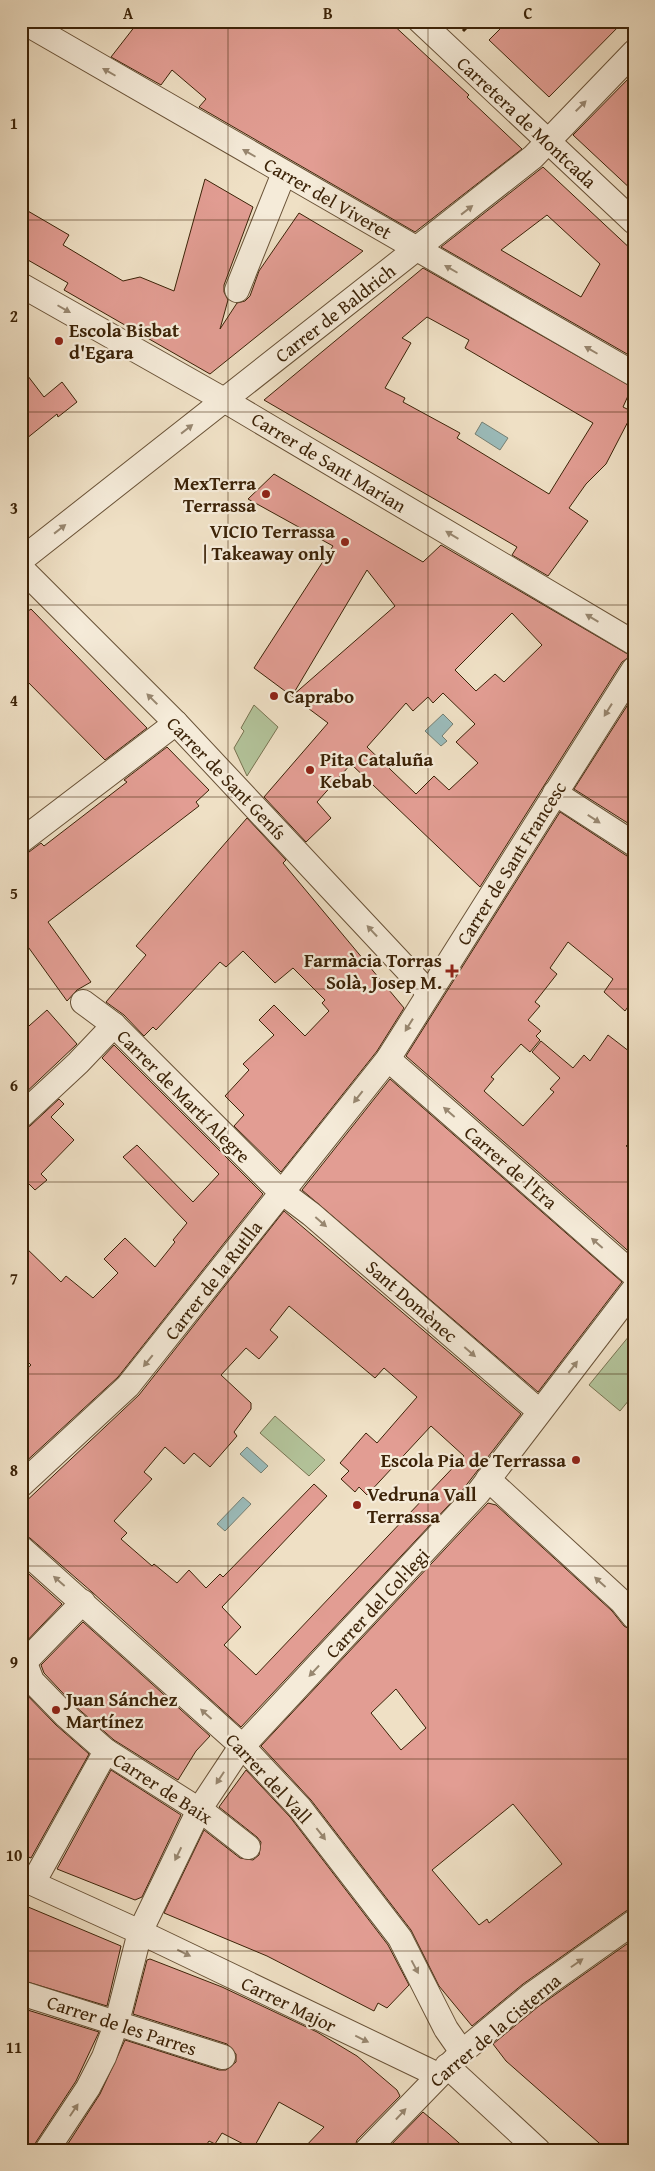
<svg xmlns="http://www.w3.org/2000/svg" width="655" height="2171" font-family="'Gentium Book Plus',serif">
<rect width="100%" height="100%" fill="#efe0c5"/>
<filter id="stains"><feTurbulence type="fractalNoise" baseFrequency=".004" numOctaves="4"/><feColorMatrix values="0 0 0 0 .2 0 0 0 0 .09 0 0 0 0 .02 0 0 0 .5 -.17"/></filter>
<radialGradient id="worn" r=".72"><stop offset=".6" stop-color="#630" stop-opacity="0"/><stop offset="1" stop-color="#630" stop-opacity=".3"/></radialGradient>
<g fill="#b3c39a" stroke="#787351">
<path d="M254,705L278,727L247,776L234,748L244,731L241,728Z"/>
<path d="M634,1330V1394L620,1411L589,1385Z"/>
<path d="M275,1416L325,1460L309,1476L260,1433Z"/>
</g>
<g fill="#9bbcbb" stroke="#757f73">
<path d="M482,422L508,438L500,450L475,434Z"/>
<path d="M443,714L453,724L442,736L447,741L441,746L425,731Z"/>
<path d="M247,1447L268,1466L261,1473L240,1454Z"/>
<path d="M243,1497L251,1504L225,1531L217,1524Z"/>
</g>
<g fill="#e29d93" stroke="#3c2308" fill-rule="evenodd">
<path d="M139,21H389L469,95L467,97L522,149L415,232L199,107L206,99L172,70L161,85L111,57Z"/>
<path d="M508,21H624L549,97L489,40Z"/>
<path d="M634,73V192L573,135Z"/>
<path d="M543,167L634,252V358L441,247ZM547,215L600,264L581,297L501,250Z"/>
<path d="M205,179L253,207L224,285V292L228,300L220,329L237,303L245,301L250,296L259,271L299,213L363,251L210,374L64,290L68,283L21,256V207L69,235L63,245L123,281L140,277L174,291Z"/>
<path d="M423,268L632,387L623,407L633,412L606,464L586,484L569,508L588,521L548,576L512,555L517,547L264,400ZM427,317L469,340L465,348L593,423L549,494L457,438L460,433L403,402L405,398L385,388L411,343L402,338Z"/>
<path d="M21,367L44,397L62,382L77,402L58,417L57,414L21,443Z"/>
<path d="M274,474L423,562L441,545L631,656L622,662L480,887L351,764L317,802L331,818L306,842L264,797L328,723L254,668L333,546L248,499ZM367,570L395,606L292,696ZM512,613L542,645L504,682L495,674L476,691L455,670ZM443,693L475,724L456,742L478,763L449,790L434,776L416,794L367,747L406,703L413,711L428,697L433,703Z"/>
<path d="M31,609L147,728L105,760L21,675V616Z"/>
<path d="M634,695V827L574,789Z"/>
<path d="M167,747L209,790L196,802L199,806L48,922L91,982L77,990L67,1001L21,937V854L29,852L41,843L44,846L127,782L124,780Z"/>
<path d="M560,812L627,856L634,858V998L625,1011L604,992L613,979L568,942L550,968L557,974L535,1002L540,1006L528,1020L541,1031L536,1036L540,1040L530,1052L521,1044L491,1077L494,1079L484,1091L523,1126L554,1092L550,1089L560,1078L532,1052L541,1041L573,1068L584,1055L590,1061L608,1035L634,1055V1139L626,1146L634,1151V1256L406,1056Z"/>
<path d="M247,818L286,860L283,863L404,1008L377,1051L281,1172L234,1126L244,1115L225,1096L249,1070L243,1064L274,1035L259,1020L274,1005L305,1036L329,1011L322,1003L325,1000L293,968L275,983L243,951L226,967L220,962L156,1030L153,1027L144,1036L124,1015L106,1002L146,955L136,946Z"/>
<path d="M47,1010L77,1044L21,1097V1033Z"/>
<path d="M114,1045L263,1194L118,1377L21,1466V1374L31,1365L21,1355V1351L29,1342L21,1334V1243L61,1282L66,1276L93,1298L118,1273L104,1259L125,1238L155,1267L175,1242L173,1240L187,1223L123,1157L137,1145L193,1202L219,1174L102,1058Z"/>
<path d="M390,1079L622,1282L538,1392L302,1190Z"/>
<path d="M59,1099L64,1104L51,1117L74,1140L41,1174L47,1180L35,1190L21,1176V1129L30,1126Z"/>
<path d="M284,1211L521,1414L461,1492L241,1727L92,1592L30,1538L21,1535V1506L139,1395ZM289,1306L375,1378L384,1368L417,1397L377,1443L366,1433L340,1463L349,1471L341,1479L355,1492L359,1487L367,1495L431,1426L464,1456L256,1675L224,1645L241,1627L222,1607L327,1496L314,1484L223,1577L220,1574L206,1588L189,1570L177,1583L154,1564L152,1566L121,1539L127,1533L114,1521L152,1479L144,1472L165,1447L184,1464L194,1453L210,1467L237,1436L234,1432L251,1409V1403L221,1375L246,1348L259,1359L278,1337L270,1330Z"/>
<path d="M488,1503L496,1505L612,1611L624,1626L634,1632V1908L626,1911L523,1984L472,2026L439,1986L411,1930L311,1800L261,1746ZM396,1689L426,1728L401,1750L371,1713ZM513,1804L562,1864L489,1923L487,1919L479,1925L432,1870Z"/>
<path d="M21,1567L62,1604L22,1646H21Z"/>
<path d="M83,1622L210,1736L196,1751L178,1780L114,1740L74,1705L44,1673L41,1665Z"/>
<path d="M21,1689L56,1725L89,1754L31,1858L21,1854Z"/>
<path d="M111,1770L181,1815L142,1897L135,1900L57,1869Z"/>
<path d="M246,1770L290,1817L388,1945L409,1985L387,2008L378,2003L374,2011L267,1956L164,1913L204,1830L240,1858L253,1860L259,1855L261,1842L257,1837L219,1807Z"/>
<path d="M21,1904L121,1946L107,2006L21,1980Z"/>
<path d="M634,1939V2145L626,2150H607L506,2061L493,2044L539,2006Z"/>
<path d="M150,1959L222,1987L317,2032L357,2056L397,2090L400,2096L357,2140L354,2150H302L324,2127L279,2102L253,2149L222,2133L215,2144L209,2141L203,2150H64L100,2094L125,2040L219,2070H226L236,2062V2054L227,2044L133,2014L147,1960Z"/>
<path d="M21,2008L99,2032L76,2081L36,2142L33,2150H21Z"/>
<path d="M423,2112L449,2134L467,2150H386Z"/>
</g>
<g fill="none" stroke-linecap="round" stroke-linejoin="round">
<defs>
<g id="minor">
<path d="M22,21L634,374"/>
<path d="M420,21L634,222"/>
<path d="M21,285L224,400L634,643"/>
<path d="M237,290L284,173"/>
<path d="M21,560L533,157L634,52"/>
<path d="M21,568L176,723L429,993"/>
<path d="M555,793L634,844"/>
<path d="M21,841L176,723"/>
<path d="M83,1002L114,1025L279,1190L311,1214L539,1411"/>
<path d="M388,1059L634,1275"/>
<path d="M21,1116L78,1063L114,1025"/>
<path d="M488,1479L622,1602L634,1617"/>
<path d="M21,1485L128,1386L388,1059L634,669"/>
<path d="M21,1548L242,1746L300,1808L400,1938L446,2029L462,2052"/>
<path d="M21,1659L25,1663L32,1681L65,1715L106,1751L207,1815L248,1847"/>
<path d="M21,1666L83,1602"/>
<path d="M21,1878L140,1932L438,2075"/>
<path d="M33,1883L106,1751"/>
<path d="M21,1993L223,2057"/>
<path d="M447,2066L538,2150"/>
<path d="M47,2150L88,2088L104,2057L117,2022L140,1932L199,1810L238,1751L478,1493L634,1289"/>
<path d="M367,2150L462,2052L531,1995L634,1922"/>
</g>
</defs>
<use href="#minor" stroke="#695237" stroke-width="26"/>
<path stroke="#3c2308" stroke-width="3" stroke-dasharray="4 2.5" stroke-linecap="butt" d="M463,31L473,21"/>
<use href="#minor" stroke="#f5ebd9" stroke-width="24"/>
</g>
<defs><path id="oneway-solid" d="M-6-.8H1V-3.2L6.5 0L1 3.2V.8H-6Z" transform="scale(1.25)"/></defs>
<g fill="#988770">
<use href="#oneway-solid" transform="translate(109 72) rotate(-150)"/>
<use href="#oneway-solid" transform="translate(581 106) rotate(-45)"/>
<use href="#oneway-solid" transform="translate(249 153) rotate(-150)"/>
<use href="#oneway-solid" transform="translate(467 210) rotate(-38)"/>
<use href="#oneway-solid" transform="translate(451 269) rotate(-150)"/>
<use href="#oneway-solid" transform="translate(64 309) rotate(30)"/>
<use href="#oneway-solid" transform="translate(591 350) rotate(-150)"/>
<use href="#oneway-solid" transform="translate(187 429) rotate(-38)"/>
<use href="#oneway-solid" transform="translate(60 529) rotate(-38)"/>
<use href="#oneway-solid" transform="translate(452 535) rotate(-149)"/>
<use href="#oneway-solid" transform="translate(592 618) rotate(-149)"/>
<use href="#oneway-solid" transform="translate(152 699) rotate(-135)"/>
<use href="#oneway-solid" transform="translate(608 710) rotate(122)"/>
<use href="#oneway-solid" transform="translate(594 819) rotate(33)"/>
<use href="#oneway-solid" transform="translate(372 931) rotate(-133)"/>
<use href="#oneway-solid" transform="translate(409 1025) rotate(122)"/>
<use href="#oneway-solid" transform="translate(358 1097) rotate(128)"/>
<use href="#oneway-solid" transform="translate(449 1112) rotate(-139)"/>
<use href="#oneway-solid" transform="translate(321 1222) rotate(41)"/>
<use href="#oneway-solid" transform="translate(597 1243) rotate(-139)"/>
<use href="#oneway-solid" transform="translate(470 1352) rotate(41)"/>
<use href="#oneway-solid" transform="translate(148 1361) rotate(129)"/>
<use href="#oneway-solid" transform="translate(573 1367) rotate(-52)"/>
<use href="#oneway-solid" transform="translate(59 1581) rotate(-139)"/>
<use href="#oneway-solid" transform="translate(600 1582) rotate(-138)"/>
<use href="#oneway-solid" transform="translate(314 1671) rotate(133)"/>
<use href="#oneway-solid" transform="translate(206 1714) rotate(-138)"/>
<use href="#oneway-solid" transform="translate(220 1778) rotate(123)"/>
<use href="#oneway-solid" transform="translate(321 1834) rotate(52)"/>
<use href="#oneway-solid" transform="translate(178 1854) rotate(116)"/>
<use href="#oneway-solid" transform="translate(184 1953) rotate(26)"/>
<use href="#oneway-solid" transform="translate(577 1963) rotate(-35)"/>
<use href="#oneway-solid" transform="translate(415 1967) rotate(62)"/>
<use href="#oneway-solid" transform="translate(362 2039) rotate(26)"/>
<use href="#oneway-solid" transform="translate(74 2110) rotate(-56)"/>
<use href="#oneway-solid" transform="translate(401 2114) rotate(-47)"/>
</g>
<path fill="none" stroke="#3c2308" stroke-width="1" stroke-opacity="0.55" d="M228,21V2150M428,21V2150M21,220H634M21,412H634M21,605H634M21,797H634M21,989H634M21,1182H634M21,1374H634M21,1566H634M21,1759H634M21,1951H634"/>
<g fill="#8f2418" stroke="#f5ebd9" stroke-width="2">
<circle cx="59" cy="341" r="5"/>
<circle cx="266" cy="494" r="5"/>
<circle cx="345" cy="542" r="5"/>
<circle cx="274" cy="696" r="5"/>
<circle cx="310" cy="770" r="5"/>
<path d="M449.5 963.5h5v5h5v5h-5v5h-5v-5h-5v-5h5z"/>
<circle cx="576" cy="1460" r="5"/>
<circle cx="357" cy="1505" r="5"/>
<circle cx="56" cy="1710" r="5"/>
</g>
<g text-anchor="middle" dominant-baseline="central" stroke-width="4.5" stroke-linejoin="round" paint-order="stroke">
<g font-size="19" fill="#3c2308" stroke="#f5ebd9">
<text transform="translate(527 122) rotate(43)">Carretera de Montcada</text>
<text transform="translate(328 198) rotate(30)">Carrer del Viveret</text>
<text transform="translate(335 313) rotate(-38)">Carrer de Baldrich</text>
<text transform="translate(329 462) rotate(31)">Carrer de Sant Marian</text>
<text transform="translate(227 778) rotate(46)">Carrer de Sant Genís</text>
<text transform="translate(511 863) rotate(-58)">Carrer de Sant Francesc</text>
<text transform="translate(184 1096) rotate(45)">Carrer de Martí Alegre</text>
<text transform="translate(511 1167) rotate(41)">Carrer de l'Era</text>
<text transform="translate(213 1280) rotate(-52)">Carrer de la Rutlla</text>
<text transform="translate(412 1301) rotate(41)">Sant Domènec</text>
<text transform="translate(377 1603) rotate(-47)">Carrer del Col·legi</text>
<text transform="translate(269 1778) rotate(47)">Carrer del Vall</text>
<text transform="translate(163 1788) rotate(33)">Carrer de Baix</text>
<text transform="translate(289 2004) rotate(26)">Carrer Major</text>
<text transform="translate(122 2025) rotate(18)">Carrer de les Parres</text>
<text transform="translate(495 2030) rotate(-40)">Carrer de la Cisterna</text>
</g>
<g font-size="19" font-weight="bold" fill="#3c2308" stroke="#f5ebd9" text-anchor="start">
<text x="69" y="330">Escola Bisbat<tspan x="69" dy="22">d'Egara</tspan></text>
<text x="256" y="483" text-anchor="end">MexTerra<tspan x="256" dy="22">Terrassa</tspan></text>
<text x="335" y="531" text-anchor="end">VICIO Terrassa<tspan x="335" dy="22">| Takeaway only</tspan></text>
<text x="284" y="696">Caprabo</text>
<text x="320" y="759">Pita Cataluña<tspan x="320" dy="22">Kebab</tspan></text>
<text x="442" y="960" text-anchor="end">Farmàcia Torras<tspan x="442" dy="22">Solà, Josep M.</tspan></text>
<text x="566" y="1460" text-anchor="end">Escola Pia de Terrassa</text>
<text x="367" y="1494">Vedruna Vall<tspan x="367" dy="22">Terrassa</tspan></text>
<text x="66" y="1699">Juan Sánchez<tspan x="66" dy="22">Martínez</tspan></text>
</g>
</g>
<rect width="655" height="2171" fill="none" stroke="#efe0c5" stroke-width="55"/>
<rect x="28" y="28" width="600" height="2116" fill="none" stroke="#3c2308" stroke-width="2"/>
<g font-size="16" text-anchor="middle" font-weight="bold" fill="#3c2308">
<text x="128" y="19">A</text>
<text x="328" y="19">B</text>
<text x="528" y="19">C</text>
<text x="14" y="129">1</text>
<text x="14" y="322">2</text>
<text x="14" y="514">3</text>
<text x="14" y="706">4</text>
<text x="14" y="899">5</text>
<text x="14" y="1091">6</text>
<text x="14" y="1284">7</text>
<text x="14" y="1476">8</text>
<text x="14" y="1668">9</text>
<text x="14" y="1861">10</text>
<text x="14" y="2053">11</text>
</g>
<rect width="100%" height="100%" filter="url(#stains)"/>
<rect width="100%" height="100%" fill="url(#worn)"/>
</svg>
